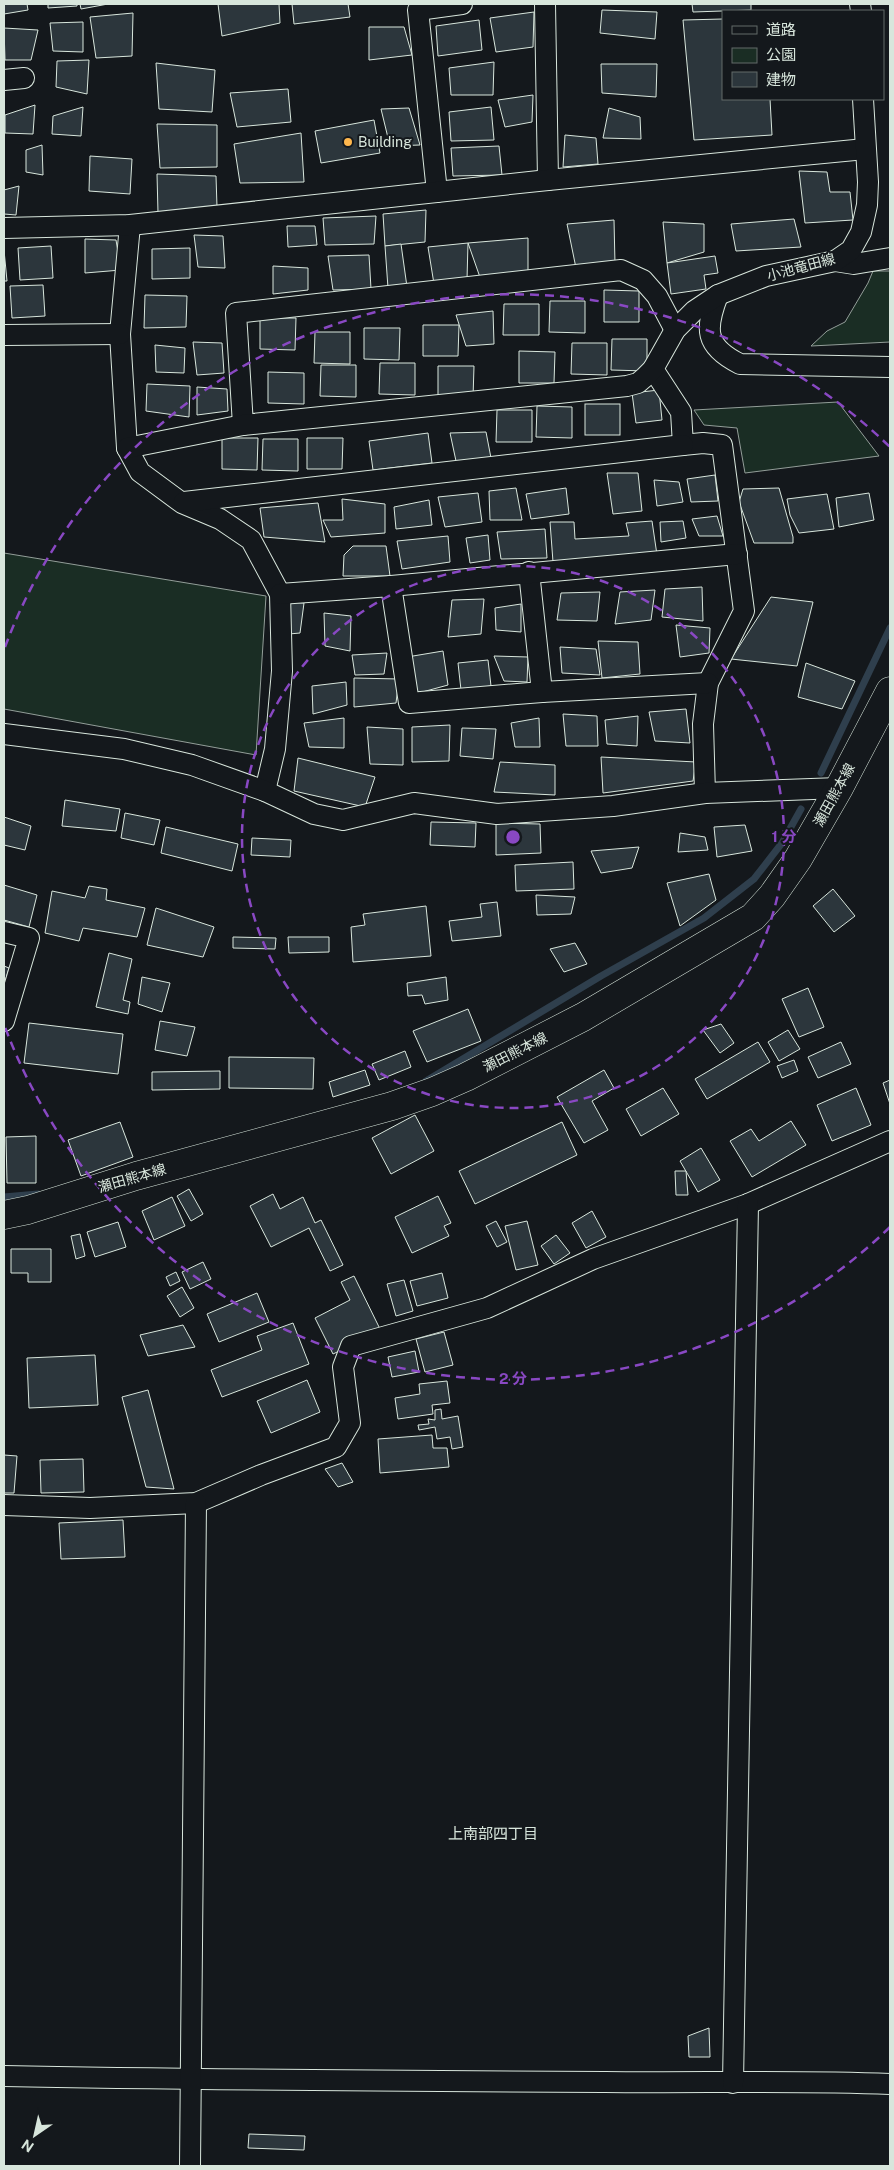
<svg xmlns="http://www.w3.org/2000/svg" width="894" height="2170" font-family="'Public Sans','Noto Sans JP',sans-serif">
<rect width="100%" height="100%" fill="#14181c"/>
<g fill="#1a2d24" stroke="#939e99">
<path d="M873,271H890V342L811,346L827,331L845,322L868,283Z"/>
<path d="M838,402L879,456L745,473L737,428L704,425L694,410Z"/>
<path d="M4,553L266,596L256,755L4,709Z"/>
</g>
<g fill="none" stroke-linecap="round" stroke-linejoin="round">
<g stroke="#2f3f4d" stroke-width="7">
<path d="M821,773L890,628"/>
<path d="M426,1081L601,976L704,918L754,879L782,843L801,809"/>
<path d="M4,1197L38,1194"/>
</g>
</g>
<g fill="#2c363c" stroke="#d8e6dc">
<path d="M4,4H27L28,10L4,14Z"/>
<path d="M48,4H77V6L48,8Z"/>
<path d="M80,4H108L81,9Z"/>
<path d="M218,4H279L280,23L222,36Z"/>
<path d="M292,4H348L350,17L294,24Z"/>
<path d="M692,4H751V10L693,12Z"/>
<path d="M602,10L657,12L655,39L600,33Z"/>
<path d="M534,12L533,47L496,52L490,18Z"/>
<path d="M133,13L132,56L96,58L90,17Z"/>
<path d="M723,19V99H770L772,135L694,140L683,20Z"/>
<path d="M479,20L482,50L438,56L436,26Z"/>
<path d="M83,22V52L53,51L50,23Z"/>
<path d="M369,27H404L412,55L369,60Z"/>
<path d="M4,28L38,30L31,60H5Z"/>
<path d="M89,60L87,94L56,87L57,61Z"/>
<path d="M494,62L493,95H451L449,68Z"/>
<path d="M156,63L215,70L212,112L159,109Z"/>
<path d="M601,64H657L656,97L602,93Z"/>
<path d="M288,89L291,122L237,127L230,93Z"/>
<path d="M533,95L532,122L505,127L498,100Z"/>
<path d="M35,105L33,134L5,133V115Z"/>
<path d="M83,107L81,136L52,134L53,116Z"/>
<path d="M491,107L494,140L451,141L449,112Z"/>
<path d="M409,108L420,145L390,146L381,109Z"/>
<path d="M609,108L640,117L641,139L603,138Z"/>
<path d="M374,120L380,153L321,163L315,131Z"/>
<path d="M157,124L217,125V167L160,168Z"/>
<path d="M301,133L304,182L240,183L234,144Z"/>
<path d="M565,135L596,138L598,164L563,167Z"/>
<path d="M42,145L43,175L26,172V150Z"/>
<path d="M499,146L502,175L453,176L451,148Z"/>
<path d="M90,156L132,159L130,194L89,191Z"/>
<path d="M799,171L827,172L830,192H850L853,220L805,223Z"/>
<path d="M157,174L216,176L217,207L158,213Z"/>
<path d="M19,186L16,215L4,214V190Z"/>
<path d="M426,210L425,242L385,246L383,214Z"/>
<path d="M376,216L374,244L325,245L323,218Z"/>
<path d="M794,219L801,247L736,251L731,224Z"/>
<path d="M614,220L615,264L576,268L567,224Z"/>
<path d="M663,222L704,224V252L667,263Z"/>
<path d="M287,226H315L317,245L288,247Z"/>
<path d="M194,235L223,236L225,268L198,267Z"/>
<path d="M528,238V276L482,283L468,243Z"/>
<path d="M85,239L116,240L121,270L85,273Z"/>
<path d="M468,243L467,280L434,284L428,247Z"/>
<path d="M401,244L407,287L388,288L385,246Z"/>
<path d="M51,246L53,278L20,280L18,248Z"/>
<path d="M190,248V278L152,279V249Z"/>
<path d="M4,250L7,281H4Z"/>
<path d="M369,255L371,289L333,290L328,256Z"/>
<path d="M715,256L718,273L704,275L706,289L671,294L667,263Z"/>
<path d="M273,266L308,268V290L273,294Z"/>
<path d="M43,285L45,316L12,318L10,286Z"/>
<path d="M604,290L639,291V322H604Z"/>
<path d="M145,295L187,296L186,327L144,328Z"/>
<path d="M550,301H585V333L549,332Z"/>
<path d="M504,304H539V335H503Z"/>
<path d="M493,311L494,344L466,346L456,315Z"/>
<path d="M260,318H296L295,350L260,349Z"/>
<path d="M423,325H459L458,356H423Z"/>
<path d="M364,328H400L399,360L364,359Z"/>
<path d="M315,332H350V364L314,363Z"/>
<path d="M612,339H647V371L611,370Z"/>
<path d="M193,342L222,343L224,373L197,375Z"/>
<path d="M572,343H607V375L571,374Z"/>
<path d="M155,345L185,348L184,373L156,372Z"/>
<path d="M519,351L555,352L554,383H519Z"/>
<path d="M380,363H415V395L379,394Z"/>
<path d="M321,365H356V397L320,396Z"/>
<path d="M438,366H474L473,398L438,397Z"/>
<path d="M268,372L304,373V404L268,403Z"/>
<path d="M147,384L190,386L189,417L146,411Z"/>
<path d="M197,387L227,389L228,411L197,415Z"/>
<path d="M659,390L662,420L636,423L632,393Z"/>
<rect x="585" y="404" width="35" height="31"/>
<path d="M537,406L572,407V438L536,437Z"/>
<path d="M497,410H532V442H496Z"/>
<path d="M486,432L491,458L456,461L450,433Z"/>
<path d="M428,433L432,463L373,470L369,441Z"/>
<path d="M222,438H258L257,470L222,469Z"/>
<path d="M307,438H343L342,469H307Z"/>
<path d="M263,439H298V471L262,470Z"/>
<path d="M607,473H638L642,511L613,514Z"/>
<path d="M715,475L718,501L691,502L687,479Z"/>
<path d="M654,480L679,482L683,502L657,506Z"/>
<path d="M516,488L522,520H490L489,491Z"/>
<path d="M566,488L569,514L531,519L526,494Z"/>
<path d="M779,488L793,537V543H754L739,502L743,489Z"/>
<path d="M478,493L482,522L445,527L438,497Z"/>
<path d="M869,493L874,520L839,527L836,498Z"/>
<path d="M827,494L834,529L799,533L790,515L787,499Z"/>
<path d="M342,499L385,504V533L331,537L323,520H343Z"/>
<path d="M429,500L432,525L396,529L394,507Z"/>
<path d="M318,503L325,542L264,537L260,508Z"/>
<path d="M717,516L723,536H699L692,519Z"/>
<path d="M652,521L657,555L553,562L550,522H574L575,539L629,536L626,523Z"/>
<path d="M683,521L686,538L661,542L660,522Z"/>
<path d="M545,529L547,558L501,559L497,532Z"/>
<path d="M488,535L490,560L470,563L466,538Z"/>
<path d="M448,536L450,562L402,569L397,541Z"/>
<path d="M353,546H386L390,576H343L344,555Z"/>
<path d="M702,587L703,621L662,617L665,589Z"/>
<path d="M655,590L651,620L615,624L620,592Z"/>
<path d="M600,592L597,621L557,620L561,593Z"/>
<path d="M771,597L813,602L797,666L731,659Z"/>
<path d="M484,599L481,634L448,637L452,600Z"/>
<path d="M289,602L304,603L300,633L289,634Z"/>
<path d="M521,604V632L496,630L495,608Z"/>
<path d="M324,613L351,616L350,651L325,646Z"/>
<path d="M676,625L710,628L709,653L680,657Z"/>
<path d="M598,641L638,642L640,674L602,678Z"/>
<path d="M560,647L596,649L600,675L562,673Z"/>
<path d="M443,651L448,685L415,694L407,657Z"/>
<path d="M387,653L384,674L355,675L352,655Z"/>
<path d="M494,656L528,657L527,682L504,681Z"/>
<path d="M488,660L491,686L461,690L458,663Z"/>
<path d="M806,663L855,681L842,709L798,697Z"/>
<path d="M354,678L399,679L396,703L354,707Z"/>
<path d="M346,682L347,705L313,714L312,686Z"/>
<path d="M686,709L690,743L655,741L649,712Z"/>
<path d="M563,714L597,716L598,746H566Z"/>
<path d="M638,716L637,746L607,744L605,720Z"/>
<path d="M344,718V748L309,747L304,723Z"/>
<path d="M539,718L540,747H515L511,723Z"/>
<path d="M450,725L449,761L412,762V727Z"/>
<path d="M367,727L403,729V765L370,764Z"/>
<path d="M462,728L496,729L493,759L460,756Z"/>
<path d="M601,757L696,762L693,781L603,793Z"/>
<path d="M298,758L375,777L365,807L294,791Z"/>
<path d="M500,762L555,765V795L494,792Z"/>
<path d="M65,800L120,809L116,831L62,826Z"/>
<path d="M125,813L160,820L154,845L121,838Z"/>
<path d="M4,817L31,826L25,850L4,845Z"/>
<path d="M431,822L476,823L475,847L430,845Z"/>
<path d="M496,823L540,824L541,853L496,855Z"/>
<path d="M745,825L752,851L717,857L714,827Z"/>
<path d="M166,827L238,844L232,871L161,853Z"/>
<path d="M680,833L705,837L708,850L678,852Z"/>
<path d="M252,838L291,840L290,857L251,855Z"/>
<path d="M639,847L632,868L601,873L591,851Z"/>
<path d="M573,862L574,889L516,891L515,865Z"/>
<path d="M709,874L716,900L680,926L667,883Z"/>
<path d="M4,885L37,895L29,927L4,920Z"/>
<path d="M89,886L107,889L106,900L145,908L137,937L83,928L79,941L45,933L52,891L85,898Z"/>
<path d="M833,889L855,916L834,932L813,906Z"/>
<path d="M536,895L575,897L571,914L537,915Z"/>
<path d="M497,902L501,936L452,941L449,921L482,917L480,904Z"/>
<path d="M426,906L431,956L353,962L351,927L365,925L363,914Z"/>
<path d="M156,908L214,927L203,957L147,945Z"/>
<path d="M233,937L276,938L275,949L233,948Z"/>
<path d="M288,937H329V952L289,953Z"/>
<path d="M575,943L587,964L564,972L550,949Z"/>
<path d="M109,953L132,959L123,1000L130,1002L128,1014L96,1007Z"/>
<path d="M4,966L9,968L4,985Z"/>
<path d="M142,977L170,983L162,1012L138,1004Z"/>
<path d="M446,977L448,1000L425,1004L422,995L408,996L407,983Z"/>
<path d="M808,988L824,1027L799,1037L782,999Z"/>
<path d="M468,1009L481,1041L427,1062L413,1031Z"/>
<path d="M160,1021L195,1027L187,1056L155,1050Z"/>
<path d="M29,1023L123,1034L118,1074L24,1063Z"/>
<path d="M721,1024L734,1043L720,1053L703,1030Z"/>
<path d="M788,1030L800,1049L779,1061L768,1042Z"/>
<path d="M758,1042L770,1062L707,1099L695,1079Z"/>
<path d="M841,1042L851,1064L818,1078L808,1057Z"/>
<path d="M405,1051L411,1067L379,1080L372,1064Z"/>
<path d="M229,1057L314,1058L313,1089L229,1088Z"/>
<path d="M794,1060L798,1071L782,1078L777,1066Z"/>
<path d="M365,1070L370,1085L333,1097L329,1082Z"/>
<path d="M604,1070L614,1088L592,1101L608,1130L584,1143L557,1097Z"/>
<path d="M220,1071V1089L152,1090V1072Z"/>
<path d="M890,1080V1104L883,1083Z"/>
<path d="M663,1088L679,1114L641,1136L626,1109Z"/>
<path d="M856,1088L871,1125L832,1141L817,1105Z"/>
<path d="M415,1115L434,1151L391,1174L372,1138Z"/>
<path d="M791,1121L806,1145L752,1177L730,1141L751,1129L759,1141Z"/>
<path d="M120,1122L133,1157L81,1176L68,1140Z"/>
<path d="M562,1122L577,1155L475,1204L459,1171Z"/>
<path d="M36,1136V1183H7L6,1137Z"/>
<path d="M701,1148L720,1180L698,1192L680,1161Z"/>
<path d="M675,1171H686L688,1195H676Z"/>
<path d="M189,1189L203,1214L191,1221L177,1196Z"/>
<path d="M273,1194L280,1209L303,1197L315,1223L321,1220L343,1265L330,1271L309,1228L271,1247L250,1206Z"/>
<path d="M438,1196L451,1223L444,1226L449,1236L412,1253L395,1217Z"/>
<path d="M172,1197L185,1226L154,1240L142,1211Z"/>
<path d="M592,1211L606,1237L586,1248L572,1223Z"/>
<path d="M496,1221L507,1242L497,1247L486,1226Z"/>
<path d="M527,1221L538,1265L516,1270L505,1226Z"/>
<path d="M118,1222L126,1247L95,1257L87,1232Z"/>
<path d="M80,1234L85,1256L76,1259L71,1236Z"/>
<path d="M556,1235L570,1253L554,1264L541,1246Z"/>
<path d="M11,1249H51V1282H28V1273H11Z"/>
<path d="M203,1262L211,1279L190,1289L182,1272Z"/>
<path d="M176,1272L180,1281L170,1286L166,1277Z"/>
<path d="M442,1273L448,1298L417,1306L410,1281Z"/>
<path d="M354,1276L381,1331L333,1354L315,1318L350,1300L341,1282Z"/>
<path d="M404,1280L413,1311L396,1316L387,1284Z"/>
<path d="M182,1287L194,1308L180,1317L167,1296Z"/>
<path d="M257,1293L269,1322L219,1342L207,1314Z"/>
<path d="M293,1323L309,1364L222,1397L211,1370L262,1350L257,1336Z"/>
<path d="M183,1325L195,1347L148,1356L140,1335Z"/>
<path d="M444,1332L453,1365L425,1372L416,1339Z"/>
<path d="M415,1351L419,1372L392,1377L388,1357Z"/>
<path d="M95,1355L98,1405L29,1408L27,1358Z"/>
<path d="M307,1380L320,1412L271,1433L257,1401Z"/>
<path d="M447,1381L450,1403L432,1405L433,1414L398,1419L395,1398L420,1394L419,1384Z"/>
<path d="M148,1390L174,1489L146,1487L122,1397Z"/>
<path d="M441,1409L442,1419L458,1416L463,1447L452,1449L450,1437L437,1439L435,1427L419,1430L418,1425L429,1424L428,1419L435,1420V1410Z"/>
<path d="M432,1435L433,1448H447L449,1467L380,1473L378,1439Z"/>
<path d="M4,1455L17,1456L14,1493H4Z"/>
<path d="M83,1459L84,1492L41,1493L40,1460Z"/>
<path d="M342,1463L353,1482L338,1487L325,1469Z"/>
<path d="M123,1520L125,1557L61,1559L59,1523Z"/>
<path d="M709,2028L710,2057H689L688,2036Z"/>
<path d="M249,2134L305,2136L304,2150L248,2148Z"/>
</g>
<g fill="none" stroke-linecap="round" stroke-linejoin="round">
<defs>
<g id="minor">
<path d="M545,4L548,180"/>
<path d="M860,4L861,11"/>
<path d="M4,80L24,78"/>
<path d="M437,192L418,10L462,4"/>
<path d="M130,225L120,334L127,448L140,472L182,503L220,519L251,540L280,594L282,671L275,749L265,791"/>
<path d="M4,228L130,225L548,180L865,149"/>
<path d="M835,261L854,264L890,258"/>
<path d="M718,295C705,329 704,346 740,364L890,367"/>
<path d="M4,335L120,334"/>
<path d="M653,369L681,412L683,445L703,443L722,445L744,611L708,683L703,724L705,793"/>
<path d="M243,425L236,313L621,270L643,280L657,296L675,330"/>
<path d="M127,448L243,425L627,386L638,383L645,377L653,369L675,330L694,311L718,295L766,276L835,261L851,250L861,232L867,205L868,182L863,99"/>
<path d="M184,502L683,445"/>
<path d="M529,572L542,692"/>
<path d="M391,586L409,703L542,692L708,683"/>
<path d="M280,594L391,586L737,554"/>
<path d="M4,734L124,749L192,765L265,791L314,814L343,820L414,803L497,814L613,806L705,793L839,788"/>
<path d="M4,932L29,938L4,1021"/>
<path d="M4,1505L90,1508L196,1503L261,1475L336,1447L350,1423L343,1367L351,1346L487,1308L593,1259L748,1204L890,1141"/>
<path d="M4,2076C204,2080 405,2081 605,2082C700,2083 795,2080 890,2084"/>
<path d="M733,2083L748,1204"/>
<path d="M190,2166L196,1503"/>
</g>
<path id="secondary" d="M4,1215L28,1210L136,1176L392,1106L432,1092L466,1077L583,1017L753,917L772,896L798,859L839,788L890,691"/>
</defs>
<use href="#minor" stroke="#d8e6dc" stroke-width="22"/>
<use href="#secondary" stroke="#d8e6dc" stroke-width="29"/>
<use href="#minor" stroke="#14181c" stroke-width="20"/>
<use href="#secondary" stroke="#14181c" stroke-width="28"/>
</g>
<g fill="none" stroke="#8948c3" stroke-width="2.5" stroke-dasharray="9 6">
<circle cx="513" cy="837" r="271"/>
<path d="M890 1227A542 542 0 0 1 5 1027M5 647A542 542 0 0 1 890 447"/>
</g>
<circle fill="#ffb74d" stroke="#14181c" stroke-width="2" cx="348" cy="142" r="5"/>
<g text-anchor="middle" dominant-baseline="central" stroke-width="4" stroke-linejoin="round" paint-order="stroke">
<g font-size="14" fill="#d8e6dc" stroke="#14181c" text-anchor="start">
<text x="358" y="142">Building</text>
</g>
<g font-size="14" fill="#d8e6dc" stroke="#14181c">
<text transform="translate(801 267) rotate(-15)">小池竜田線</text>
<text transform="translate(834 795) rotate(-61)">瀬田熊本線</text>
<text transform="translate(515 1052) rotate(-27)">瀬田熊本線</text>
<text transform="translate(132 1178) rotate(-16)">瀬田熊本線</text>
</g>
<g font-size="15" fill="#d8e6dc" stroke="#14181c">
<text x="493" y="1833">上南部四丁目</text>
</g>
</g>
<circle cx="513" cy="837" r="8" fill="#8948c3" stroke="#14181c" stroke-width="2.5"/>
<g font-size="15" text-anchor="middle" font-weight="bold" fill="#8948c3" stroke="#14181c" stroke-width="4" stroke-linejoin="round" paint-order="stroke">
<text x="784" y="842">1 分</text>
<text x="513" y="1384">2 分</text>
</g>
<rect width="894" height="2170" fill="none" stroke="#d8e6dc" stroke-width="10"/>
<rect x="722" y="10" width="162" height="90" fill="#14181c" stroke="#626a69"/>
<rect x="732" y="26" width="25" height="8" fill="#14181c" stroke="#626a69"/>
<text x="766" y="35" font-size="15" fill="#d8e6dc">道路</text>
<rect x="732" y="48" width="25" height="15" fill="#1a2d24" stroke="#626a69"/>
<text x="766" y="60" font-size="15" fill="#d8e6dc">公園</text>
<rect x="732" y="72" width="25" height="15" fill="#2c363c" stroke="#626a69"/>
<text x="766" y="85" font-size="15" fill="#d8e6dc">建物</text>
<g transform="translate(35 2135) rotate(214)" stroke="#14181c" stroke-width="4" paint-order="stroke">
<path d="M0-4L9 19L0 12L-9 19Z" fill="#d8e6dc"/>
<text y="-8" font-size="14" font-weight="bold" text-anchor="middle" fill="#d8e6dc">N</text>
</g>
</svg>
